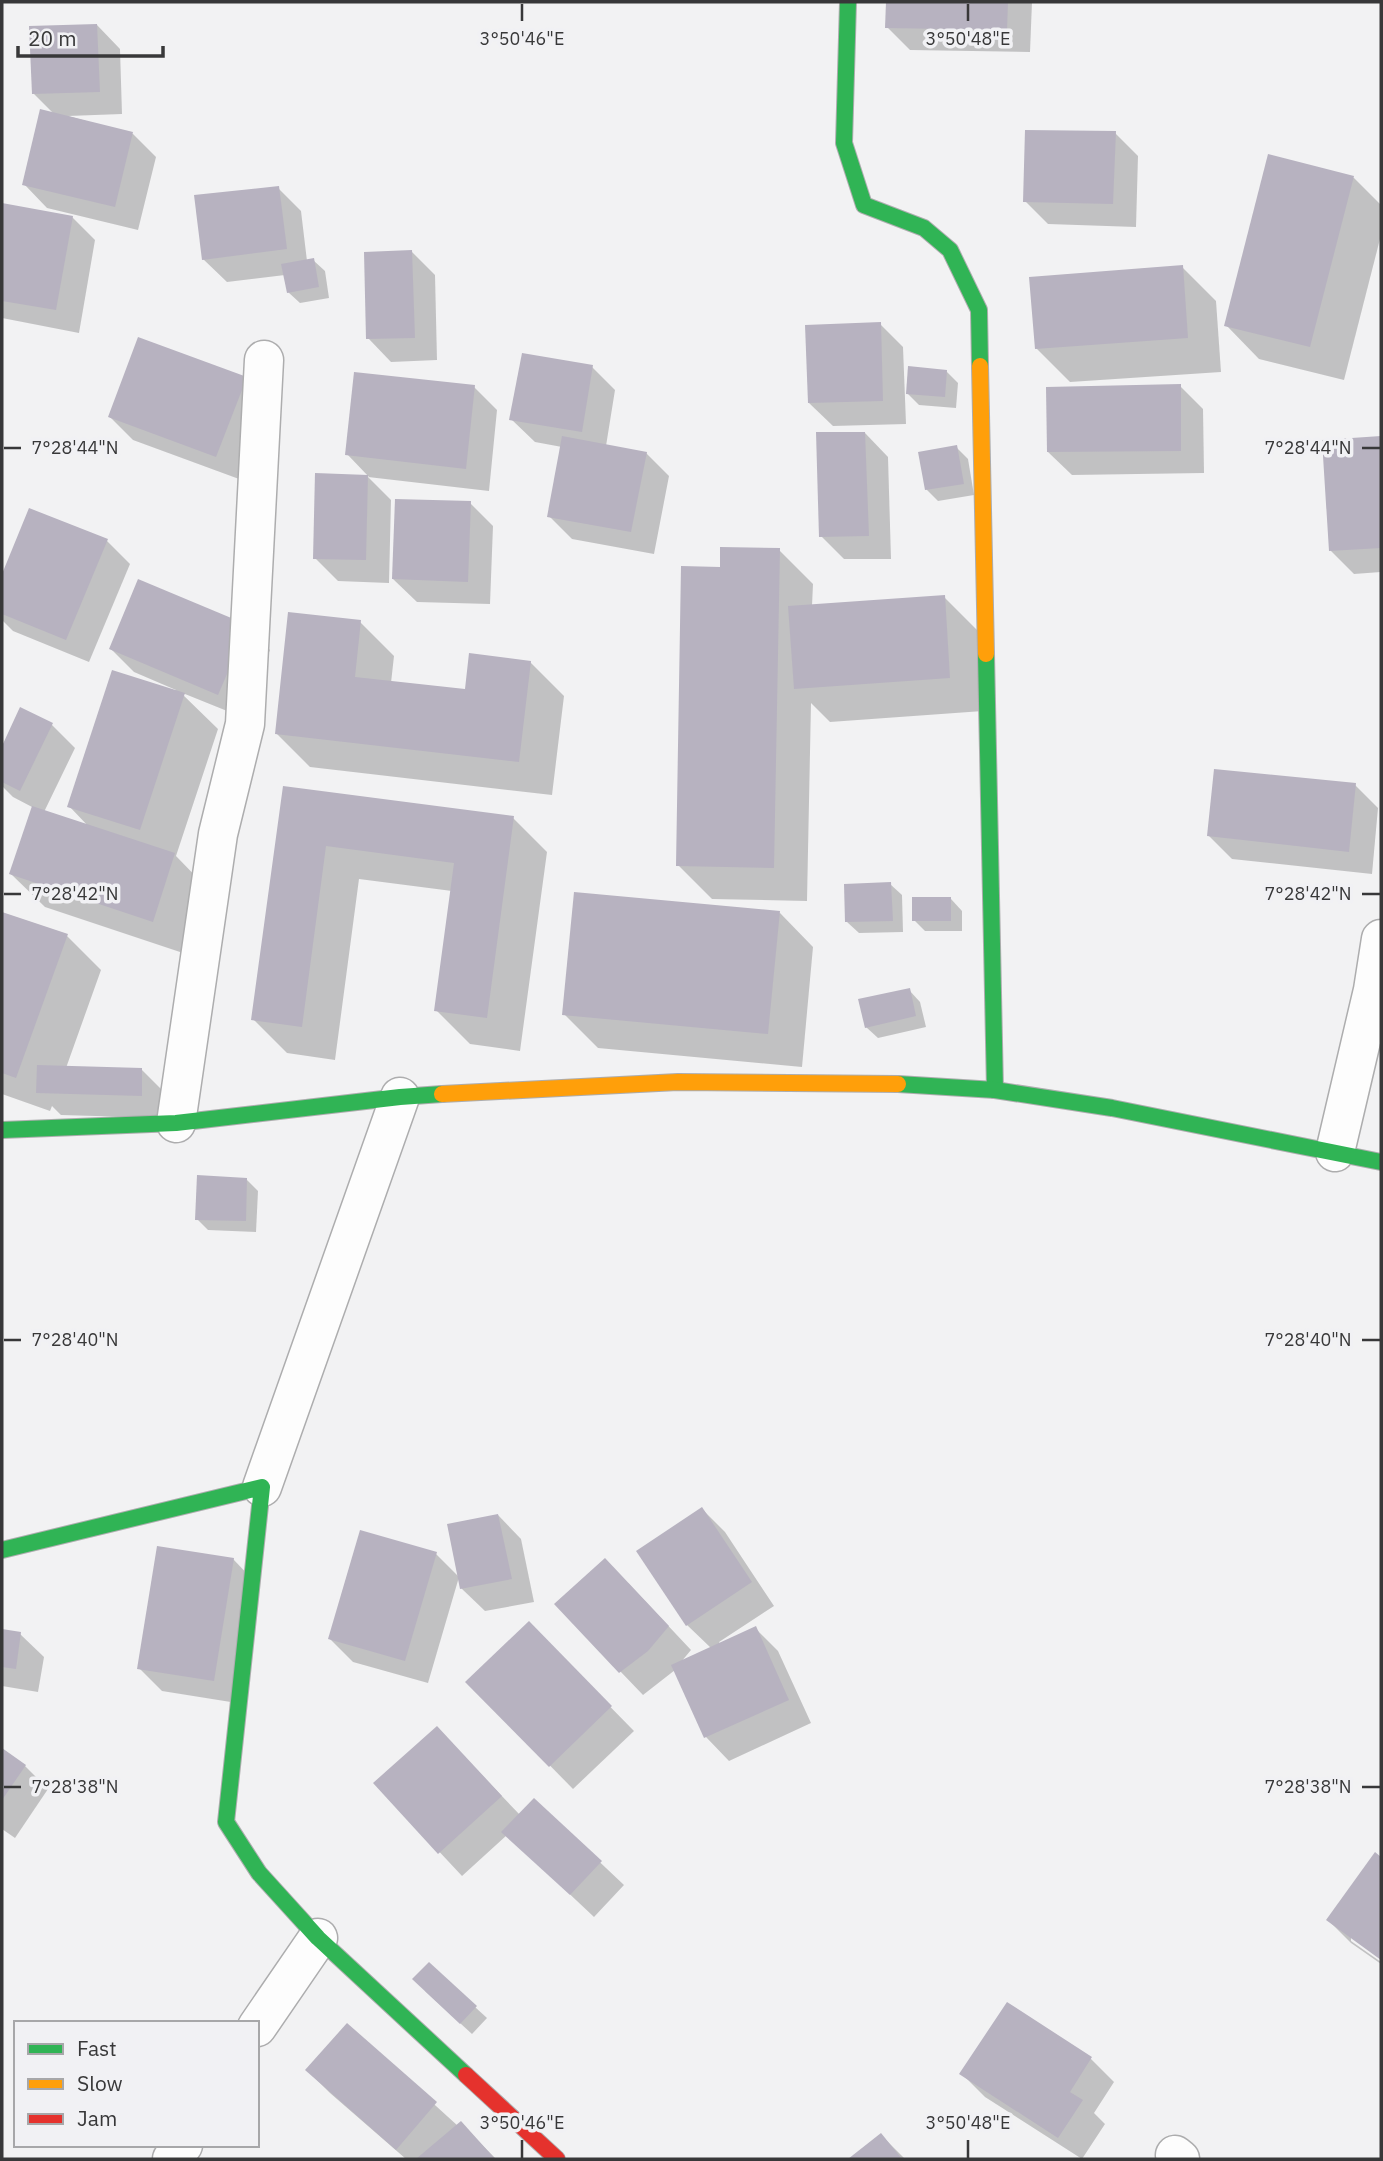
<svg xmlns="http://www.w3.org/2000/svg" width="1383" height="2161" font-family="'IBM Plex Sans',sans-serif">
<rect width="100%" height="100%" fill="#f2f2f3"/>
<g fill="#0003">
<path d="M888,2H1032L1030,52L910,50L887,27Z"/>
<path d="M97,25L120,49L122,114L68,116L133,134L156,157L138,230L47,208L24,184L54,114L33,93Z"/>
<path d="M1115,133L1138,156L1136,227L1048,224L1025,201Z"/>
<path d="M1269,157L1354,178L1381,205V235L1344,380L1259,359L1226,325Z"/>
<path d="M278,188L301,211L307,261L313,260L325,271L329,298L300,303L288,292L285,275L227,282L203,259Z"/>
<path d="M2,205L72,217L95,240L79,333L2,318Z"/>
<path d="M412,252L435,275L437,360L391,362L368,338Z"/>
<path d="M1182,267L1216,301L1221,372L1070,382L1036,348Z"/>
<path d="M880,324L903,347L906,424L833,426L809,403Z"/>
<path d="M592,367L615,390L606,446L646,453L669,476L654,554L572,539L549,516L562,447L535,442L511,419Z"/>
<path d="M946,371L958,383L956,408L919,405L907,393Z"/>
<path d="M246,378L239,479L133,440L110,417Z"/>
<path d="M1180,386L1203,409L1204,473L1072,475L1048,452Z"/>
<path d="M474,387L497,410L489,491L368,477L391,500L389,583L338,581L315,558L317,475L369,477L347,454Z"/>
<path d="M865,433L888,457L891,559H844L821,536Z"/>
<path d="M1381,438V572L1354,574L1331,551L1323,441Z"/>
<path d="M956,447L968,459L974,495L938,501L926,489Z"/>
<path d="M470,503L493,526L490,604L417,602L393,579Z"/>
<path d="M30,510L107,541L130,564L89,662L13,631L2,620V579Z"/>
<path d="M779,550L813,584L812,606L944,597L978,631L983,711L830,722L811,703L807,901L712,899L678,865L721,568Z"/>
<path d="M360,622L394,656L391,683L467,691L530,662L564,696L552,795L310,767L276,733Z"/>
<path d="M247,627L270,650L242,717L180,692L218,729L176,856L208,889L186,954L45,907L11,874L34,808L13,797L2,786V750L21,709L52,725L75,748L44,812L89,827L69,806L176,690L134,672L111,649Z"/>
<path d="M1355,785L1378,808L1372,874L1232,859L1209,836Z"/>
<path d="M284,788L513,818L547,852L520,1051L470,1044L436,1010L452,891L359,879L335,1060L287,1053L253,1019Z"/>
<path d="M890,884L902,895L903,932L859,933L847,922Z"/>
<path d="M951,899L962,911V931H925L914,920Z"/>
<path d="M780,913L813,947L802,1067L598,1048L564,1014Z"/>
<path d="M2,914L67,936L101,970L66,1068L142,1070L165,1093L164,1118L61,1115L52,1106L50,1111L2,1094Z"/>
<path d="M909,990L920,1002L926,1027L878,1038L866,1027Z"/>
<path d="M247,1180L258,1191L256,1232L208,1230L197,1219Z"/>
<path d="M702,1509L725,1532L774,1606L719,1642L720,1644L755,1628L778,1651L811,1723L729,1761L706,1737L675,1670L643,1695L620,1671L628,1583L691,1650L681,1662L711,1648L687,1625Z"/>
<path d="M498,1515L521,1539L534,1602L485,1611L461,1588Z"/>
<path d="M436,1554L459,1577L428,1683L353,1662L329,1638Z"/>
<path d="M233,1559L256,1583L237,1703L162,1691L139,1668Z"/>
<path d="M529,1624L634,1731L573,1789L468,1682Z"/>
<path d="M2,1631L20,1634L44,1657L38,1692L2,1686Z"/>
<path d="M437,1728L520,1815L534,1800L624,1885L594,1917L507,1835L462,1876L376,1784Z"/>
<path d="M2,1750L25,1766L48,1789L15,1838L2,1829Z"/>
<path d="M1375,1854L1381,1859V1957L1351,1936V1941L1381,1962V1964L1351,1943L1328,1920Z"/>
<path d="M425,1991L475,2007L487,2018L472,2034Z"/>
<path d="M1007,2004L1091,2059L1114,2082L1094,2113L1105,2124L1082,2159L985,2097L962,2074Z"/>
<path d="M347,2025L458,2126L461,2123L496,2159H406L330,2093L307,2070Z"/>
<path d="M881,2135L905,2159H851Z"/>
</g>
<g fill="#b7b2c0">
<path d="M886,2H1008L1007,30L885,28Z"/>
<path d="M97,24L100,92L32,94L29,26Z"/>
<path d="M40,109L133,132L115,207L22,185Z"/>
<path d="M1025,130L1116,131L1113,204L1023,202Z"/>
<path d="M1268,154L1354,176L1310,347L1224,326Z"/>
<path d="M279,186L287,249L202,260L194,195Z"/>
<path d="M2,203L73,216L56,310L2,301Z"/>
<path d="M412,250L415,338L366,339L364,252Z"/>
<path d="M314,258L319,287L287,293L281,264Z"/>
<path d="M1183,265L1188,338L1035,349L1029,277Z"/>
<path d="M881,322L883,401L808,403L805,325Z"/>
<path d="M138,337L247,377L216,457L108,417Z"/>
<path d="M522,353L593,365L582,432L509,420Z"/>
<path d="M908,366L947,370L945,397L906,394Z"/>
<path d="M354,372L475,385L466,469L345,455Z"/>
<path d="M1181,384V451L1047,452L1046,387Z"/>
<path d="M816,432H865L869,536L819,537Z"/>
<path d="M562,436L647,452L631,532L547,517Z"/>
<path d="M1381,436V548L1329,551L1322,440Z"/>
<path d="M957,445L964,484L925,490L918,452Z"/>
<path d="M315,473L368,475L366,560L313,559Z"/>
<path d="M395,499L471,501L468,582L392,579Z"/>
<path d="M29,508L108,539L66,640L2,614V574Z"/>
<path d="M720,547L780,548L774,868L676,866L681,566L720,567Z"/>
<path d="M138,579L248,625L218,695L109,649Z"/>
<path d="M945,595L950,678L794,689L788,606Z"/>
<path d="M288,612L361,620L355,677L465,689L469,653L531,661L519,762L275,734Z"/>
<path d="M112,670L185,693L140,830L67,807Z"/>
<path d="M20,707L53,723L20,791L2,782V746Z"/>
<path d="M1214,769L1356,783L1349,852L1207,836Z"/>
<path d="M283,786L514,816L487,1018L434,1011L454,863L326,846L302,1027L251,1020Z"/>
<path d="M32,806L175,853L153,922L9,874Z"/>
<path d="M891,882L893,921L845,922L844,884Z"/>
<path d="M574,892L780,911L768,1034L562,1015Z"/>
<rect x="912" y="897" width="39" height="24"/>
<path d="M2,912L68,934L16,1078L2,1073Z"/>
<path d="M910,988L916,1016L865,1028L858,999Z"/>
<path d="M37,1065L142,1068V1096L36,1093Z"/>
<path d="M197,1175L247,1178L246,1221L195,1220Z"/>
<path d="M702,1507L752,1582L686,1626L636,1551Z"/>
<path d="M498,1514L512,1579L460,1589L447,1524Z"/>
<path d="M360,1530L437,1552L405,1661L328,1639Z"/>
<path d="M157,1546L234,1558L214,1681L137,1669Z"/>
<path d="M605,1558L669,1626L648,1651L619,1673L554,1604Z"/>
<path d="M529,1621L612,1706L549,1767L465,1682Z"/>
<path d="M756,1626L789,1700L704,1738L671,1665Z"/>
<path d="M2,1629L21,1632L16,1669L2,1667Z"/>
<path d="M437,1726L502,1796L438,1854L373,1783Z"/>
<path d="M2,1748L26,1765L2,1800Z"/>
<path d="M534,1798L602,1861L570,1895L501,1832Z"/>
<path d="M1375,1852L1381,1857V1960L1326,1920Z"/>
<path d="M429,1962L477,2006L460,2024L412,1979Z"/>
<path d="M1007,2002L1092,2057L1070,2092L1083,2100L1058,2138L959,2074Z"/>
<path d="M347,2023L437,2102L396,2150L305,2070Z"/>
<path d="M461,2121L495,2159H416Z"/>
<path d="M881,2133L902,2159H848Z"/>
</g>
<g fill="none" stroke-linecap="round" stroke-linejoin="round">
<defs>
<g id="street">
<path d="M176,1123L218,834L245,724L264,360"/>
<path d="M1335,1152L1373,990L1381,939"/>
<path d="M262,1487L400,1097"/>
<path d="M257,2027L318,1938"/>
<path d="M1175,2155L1180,2159"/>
<path d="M172,2159L183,2145"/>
</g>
<g id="fast">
<path d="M848,2L844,143L864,205L924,228L950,250L979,310L980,366"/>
<path d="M986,654L995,1090"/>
<path d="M898,1084L995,1090L1112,1108L1381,1162"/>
<path d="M2,1130L176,1123L400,1097L442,1094"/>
<path d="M2,1550L262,1487L226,1822L259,1873L318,1938L466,2075"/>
</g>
<g id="slow">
<path d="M980,366L986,654"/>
<path d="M442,1094L678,1082L898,1084"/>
</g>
<path id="jam" d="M466,2075L557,2159"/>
</defs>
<use href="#street" stroke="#adadae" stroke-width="41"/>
<use href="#fast" stroke="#adadae" stroke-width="18"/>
<use href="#slow" stroke="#adadae" stroke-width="18"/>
<use href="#jam" stroke="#adadae" stroke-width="18"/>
<use href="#street" stroke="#fdfdfd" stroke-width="38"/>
<use href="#fast" stroke="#30b455" stroke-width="16"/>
<use href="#slow" stroke="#ff9f0a" stroke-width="16"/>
<use href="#jam" stroke="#e5322d" stroke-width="16"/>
</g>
<path fill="none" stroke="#383839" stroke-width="2.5" d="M522,4V21M968,4V21M4,448H21M1362,448H1380M4,894H21M1362,894H1380M4,1340H21M1362,1340H1380M4,1787H21M1362,1787H1380M522,2140V2158M968,2140V2158"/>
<g font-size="18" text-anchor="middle" fill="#383839" stroke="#f1f1f4" stroke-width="7" stroke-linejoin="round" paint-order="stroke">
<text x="522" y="45">3°50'46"E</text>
<text x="968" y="45">3°50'48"E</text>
<text x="75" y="454">7°28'44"N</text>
<text x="1308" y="454">7°28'44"N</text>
<text x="75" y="900">7°28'42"N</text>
<text x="1308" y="900">7°28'42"N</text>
<text x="75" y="1346">7°28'40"N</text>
<text x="1308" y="1346">7°28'40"N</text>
<text x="75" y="1793">7°28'38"N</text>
<text x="1308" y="1793">7°28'38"N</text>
<text x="522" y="2129">3°50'46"E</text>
<text x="968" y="2129">3°50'48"E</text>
</g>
<rect width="1383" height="2161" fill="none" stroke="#383839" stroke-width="7"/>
<rect x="14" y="2021" width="245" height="126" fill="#f1f1f4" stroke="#a7a7a9" stroke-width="2"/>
<rect x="28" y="2044" width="35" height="10" fill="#30b455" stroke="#a7a7a9" stroke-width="2"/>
<text x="77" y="2056" font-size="21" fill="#383839">Fast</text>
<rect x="28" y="2079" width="35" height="10" fill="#ff9f0a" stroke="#a7a7a9" stroke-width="2"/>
<text x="77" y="2091" font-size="21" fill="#383839">Slow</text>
<rect x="28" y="2114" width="35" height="10" fill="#e5322d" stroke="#a7a7a9" stroke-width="2"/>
<text x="77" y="2126" font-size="21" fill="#383839">Jam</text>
<path d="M18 46v10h145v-10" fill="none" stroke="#383839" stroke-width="3.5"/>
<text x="28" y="46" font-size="21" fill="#383839" stroke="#f1f1f4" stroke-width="5" paint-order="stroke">20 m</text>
</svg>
